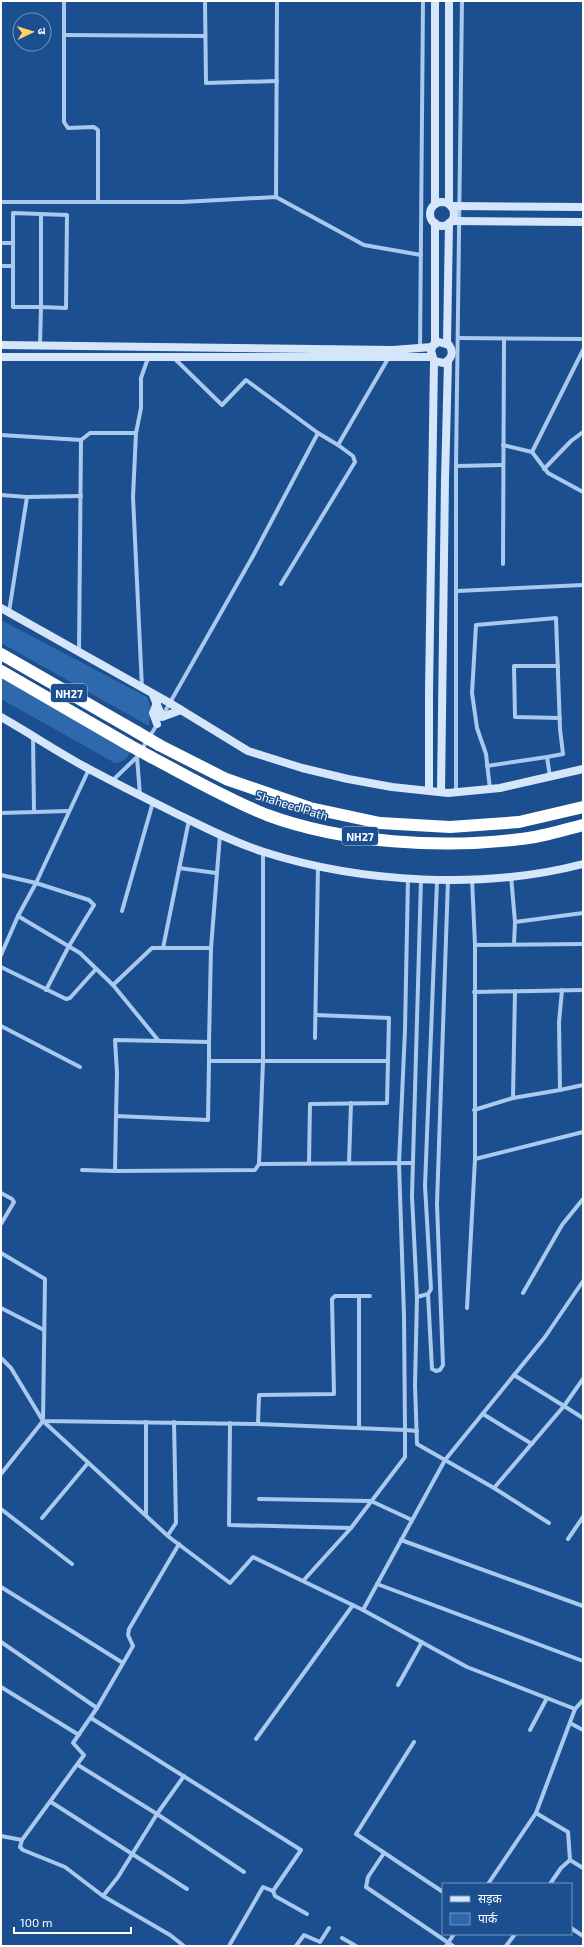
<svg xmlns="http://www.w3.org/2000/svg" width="584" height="1947" font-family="'Exo 2','Noto Sans Devanagari',sans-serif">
<rect width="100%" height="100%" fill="#1b4f8f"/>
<g fill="#2e69ad">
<path d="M1,620L147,697L151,708L149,726L1,643Z"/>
<path d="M1,675L132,749C128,756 124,763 115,763L1,699Z"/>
</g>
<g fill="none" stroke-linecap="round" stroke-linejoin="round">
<g stroke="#a9c9ee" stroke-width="4">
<path d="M64,1V122L68,128L94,127L98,130V202"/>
<path d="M205,1L206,83L277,81"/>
<path d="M65,35L205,36"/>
<path d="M276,197L277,1"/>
<path d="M1,202H182L276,197L364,245L421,255"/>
<path d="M1,243H13"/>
<path d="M1,266H13"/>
<path d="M458,338L583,339"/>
<path d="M40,345L41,307L66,308L67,215L13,213V307H41V214"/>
<path d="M420,349L423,1"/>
<path d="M174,358L222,405L246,380L318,433"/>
<path d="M1,435L81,440L90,433H136"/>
<path d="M503,445L532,452L548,473L583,492"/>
<path d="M532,452L583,350"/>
<path d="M456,466L503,465"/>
<path d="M544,469L571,441L583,432"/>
<path d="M1,495L27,497L81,496"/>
<path d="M503,564L504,339"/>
<path d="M281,584L355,462L353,456L338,445"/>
<path d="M457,591L583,585"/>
<path d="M9,612L27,497"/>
<path d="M79,652L81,440"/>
<path d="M558,666H514L515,717L560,718"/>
<path d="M142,688L133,497L136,433L141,408V378L148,358"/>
<path d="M163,715L253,556L318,433L338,445L389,357"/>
<path d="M33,736L34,812"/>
<path d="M137,757L140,795"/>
<path d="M487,766L547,757"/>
<path d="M112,781L137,757L158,723"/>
<path d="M490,789L486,754L477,728L472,693L476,625L556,618L560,729L563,754L547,757L550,777"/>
<path d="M456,792V466L462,1"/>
<path d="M1,813L69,811"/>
<path d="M179,868L216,873"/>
<path d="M1,875L36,883L89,769"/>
<path d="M511,876L515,922L514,944"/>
<path d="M408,878L405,1030L399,1163L404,1316L405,1430L417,1431"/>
<path d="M421,879L412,1196L417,1297L428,1294L431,1289L425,1186L437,881"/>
<path d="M122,911L153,802"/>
<path d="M18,916L80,953L113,985L158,1040"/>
<path d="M515,922L583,913"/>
<path d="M475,945L583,944"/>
<path d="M163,948L189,820"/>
<path d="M1,955L18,916L36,883L89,900L94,905L69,946L46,990"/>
<path d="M1,967L66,999L70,998L96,969"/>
<path d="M113,985L152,948H211"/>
<path d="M474,992L583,990"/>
<path d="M1,1026L80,1067"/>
<path d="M315,1038L318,866"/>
<path d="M209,1042L211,948L220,835"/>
<path d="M560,1090L583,1085"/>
<path d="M513,1098L515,991"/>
<path d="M474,1110L513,1098L560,1090L559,1022L562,990"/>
<path d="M116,1116L117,1073L115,1040L209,1042V1061"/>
<path d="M475,1159L583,1132"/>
<path d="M309,1163L310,1104L387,1103L389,1018L316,1015"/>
<path d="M349,1163L351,1103"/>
<path d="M259,1164L412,1163"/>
<path d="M82,1170L115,1171L116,1116L208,1120L209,1061H388"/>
<path d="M115,1171L255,1170L259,1164L263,1061V852"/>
<path d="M1,1193L12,1199L14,1202L1,1224"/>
<path d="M1,1253L45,1279L43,1421L169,1537L230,1583L253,1557L363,1610L467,1667L575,1709L536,1813L568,1832L570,1860L583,1868"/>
<path d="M523,1293L562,1225L583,1199"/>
<path d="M428,1294L432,1369L436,1371L440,1370L443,1365L437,1204L448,880"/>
<path d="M359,1296V1428"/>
<path d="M1,1308L44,1330"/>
<path d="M467,1308L475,1159V945L472,879"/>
<path d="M1,1358L11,1368L43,1421L258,1424L405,1430V1457L351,1528L303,1581"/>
<path d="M583,1379L564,1406L583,1418"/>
<path d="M483,1414L532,1444"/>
<path d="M146,1422V1515"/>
<path d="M230,1423L229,1525L351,1528"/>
<path d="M258,1424L259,1395L334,1394L332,1299L335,1296H370"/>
<path d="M1,1474L43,1421"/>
<path d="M494,1488L564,1406L514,1375"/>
<path d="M259,1499L371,1501L412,1520"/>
<path d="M1,1509L72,1564"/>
<path d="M42,1518L88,1463"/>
<path d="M549,1523L494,1488L445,1460L545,1337L583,1281"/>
<path d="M168,1535L176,1523L174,1422"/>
<path d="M568,1539L583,1517"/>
<path d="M401,1540L583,1606"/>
<path d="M179,1544L129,1629L128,1635L133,1646L97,1708L73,1743L84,1755L22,1840L20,1847L23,1850L65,1867L103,1896L170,1935L184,1946"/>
<path d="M377,1584L583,1661"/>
<path d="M1,1587L123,1663"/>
<path d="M363,1610L445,1460L417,1444L415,1385L417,1297"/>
<path d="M1,1642L97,1708"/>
<path d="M398,1685L422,1642"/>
<path d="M1,1687L79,1735"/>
<path d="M575,1709L583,1700"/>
<path d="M91,1718L301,1850L273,1891L263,1887L229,1946"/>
<path d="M570,1723L583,1730"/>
<path d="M530,1730L547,1698"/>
<path d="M256,1739L353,1605"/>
<path d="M414,1742L356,1834L443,1892"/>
<path d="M78,1765L157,1814L184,1776"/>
<path d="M51,1802L187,1889"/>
<path d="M1,1836L22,1840"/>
<path d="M384,1853L368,1877L366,1887L453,1946"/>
<path d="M488,1884L536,1813"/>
<path d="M550,1884L561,1868L570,1860"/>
<path d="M273,1891L275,1896L307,1914"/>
<path d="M103,1896L118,1877L157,1814L244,1872"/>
<path d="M571,1928L583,1936"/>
<path d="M342,1938L356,1946"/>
<path d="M296,1946L304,1935L320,1942L329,1928"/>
<path d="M446,1946L454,1934"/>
<path d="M506,1946L515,1934"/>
</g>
<g stroke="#d6e6fa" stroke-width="8">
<circle cx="442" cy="214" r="12"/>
<path d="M449,203V1"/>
<path d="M435,204V1"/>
<path d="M451,206L583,207"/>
<path d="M452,221L583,222"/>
<path d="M435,223V344"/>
<path d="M447,343L449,223"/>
<path d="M1,345L393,350L432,347"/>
<path d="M1,357H432"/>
<path d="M1,608L168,702L248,751L302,768L348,779L392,787L448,793L500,788L583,769"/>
<path d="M153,695L162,717L181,710"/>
<path d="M157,703L153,713L157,724"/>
<path d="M1,717C31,734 59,753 89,769C117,784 145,798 173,812C202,826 232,842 264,852C361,883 484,890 583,864"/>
<path d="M429,791V693L434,361L431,351L433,345L439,342L449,345C454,352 452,359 444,363L434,361"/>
<path d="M441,792L445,480L448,361"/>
</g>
<g stroke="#fff" stroke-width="12">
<path d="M1,654L137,732"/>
<path d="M1,671L129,745"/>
<path d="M159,745L226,779L310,808L380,823L450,827L519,822L583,807"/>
<path d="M151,757C189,777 227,799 267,815C343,843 442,849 521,839C542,837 563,830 583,825"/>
</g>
<g stroke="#fff" stroke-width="12">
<path d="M137,732L159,745"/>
<path d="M129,745L151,757"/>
</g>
</g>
<g text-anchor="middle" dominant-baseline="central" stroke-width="3" stroke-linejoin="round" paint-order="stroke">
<g fill="#1b4f8f" stroke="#bbcadd" stroke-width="1">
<rect x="51" y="684" width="36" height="18" rx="3"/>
<rect x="342" y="827" width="36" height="18" rx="3"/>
</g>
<g font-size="11" font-weight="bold" fill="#fff">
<text x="69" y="693">NH27</text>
<text x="360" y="836">NH27</text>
</g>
<g font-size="12" fill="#fff" stroke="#1b4f8f">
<text transform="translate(292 805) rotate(17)">Shaheed Path</text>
</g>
</g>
<rect width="584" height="1947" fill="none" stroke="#ffffff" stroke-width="4"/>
<rect x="442" y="1883" width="130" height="52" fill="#1b4f8f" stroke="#7695bc"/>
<rect x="450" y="1896" width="20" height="6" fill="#d6e6fa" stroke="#7695bc"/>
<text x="478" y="1903" font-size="12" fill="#ffffff">सड़क</text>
<rect x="450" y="1913" width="20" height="12" fill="#2e69ad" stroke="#7695bc"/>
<text x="478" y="1923" font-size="12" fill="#ffffff">पार्क</text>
<g transform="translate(32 32) rotate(86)"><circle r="19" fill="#1b4f8f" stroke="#7695bc"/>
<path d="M0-3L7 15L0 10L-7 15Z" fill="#ffd166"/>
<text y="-6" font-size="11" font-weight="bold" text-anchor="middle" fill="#ffffff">उ</text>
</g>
<path d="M14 1927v6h117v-6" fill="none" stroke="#ffffff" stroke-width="2"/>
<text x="20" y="1927" font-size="12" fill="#ffffff" stroke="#1b4f8f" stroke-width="3" paint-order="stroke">100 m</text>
</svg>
